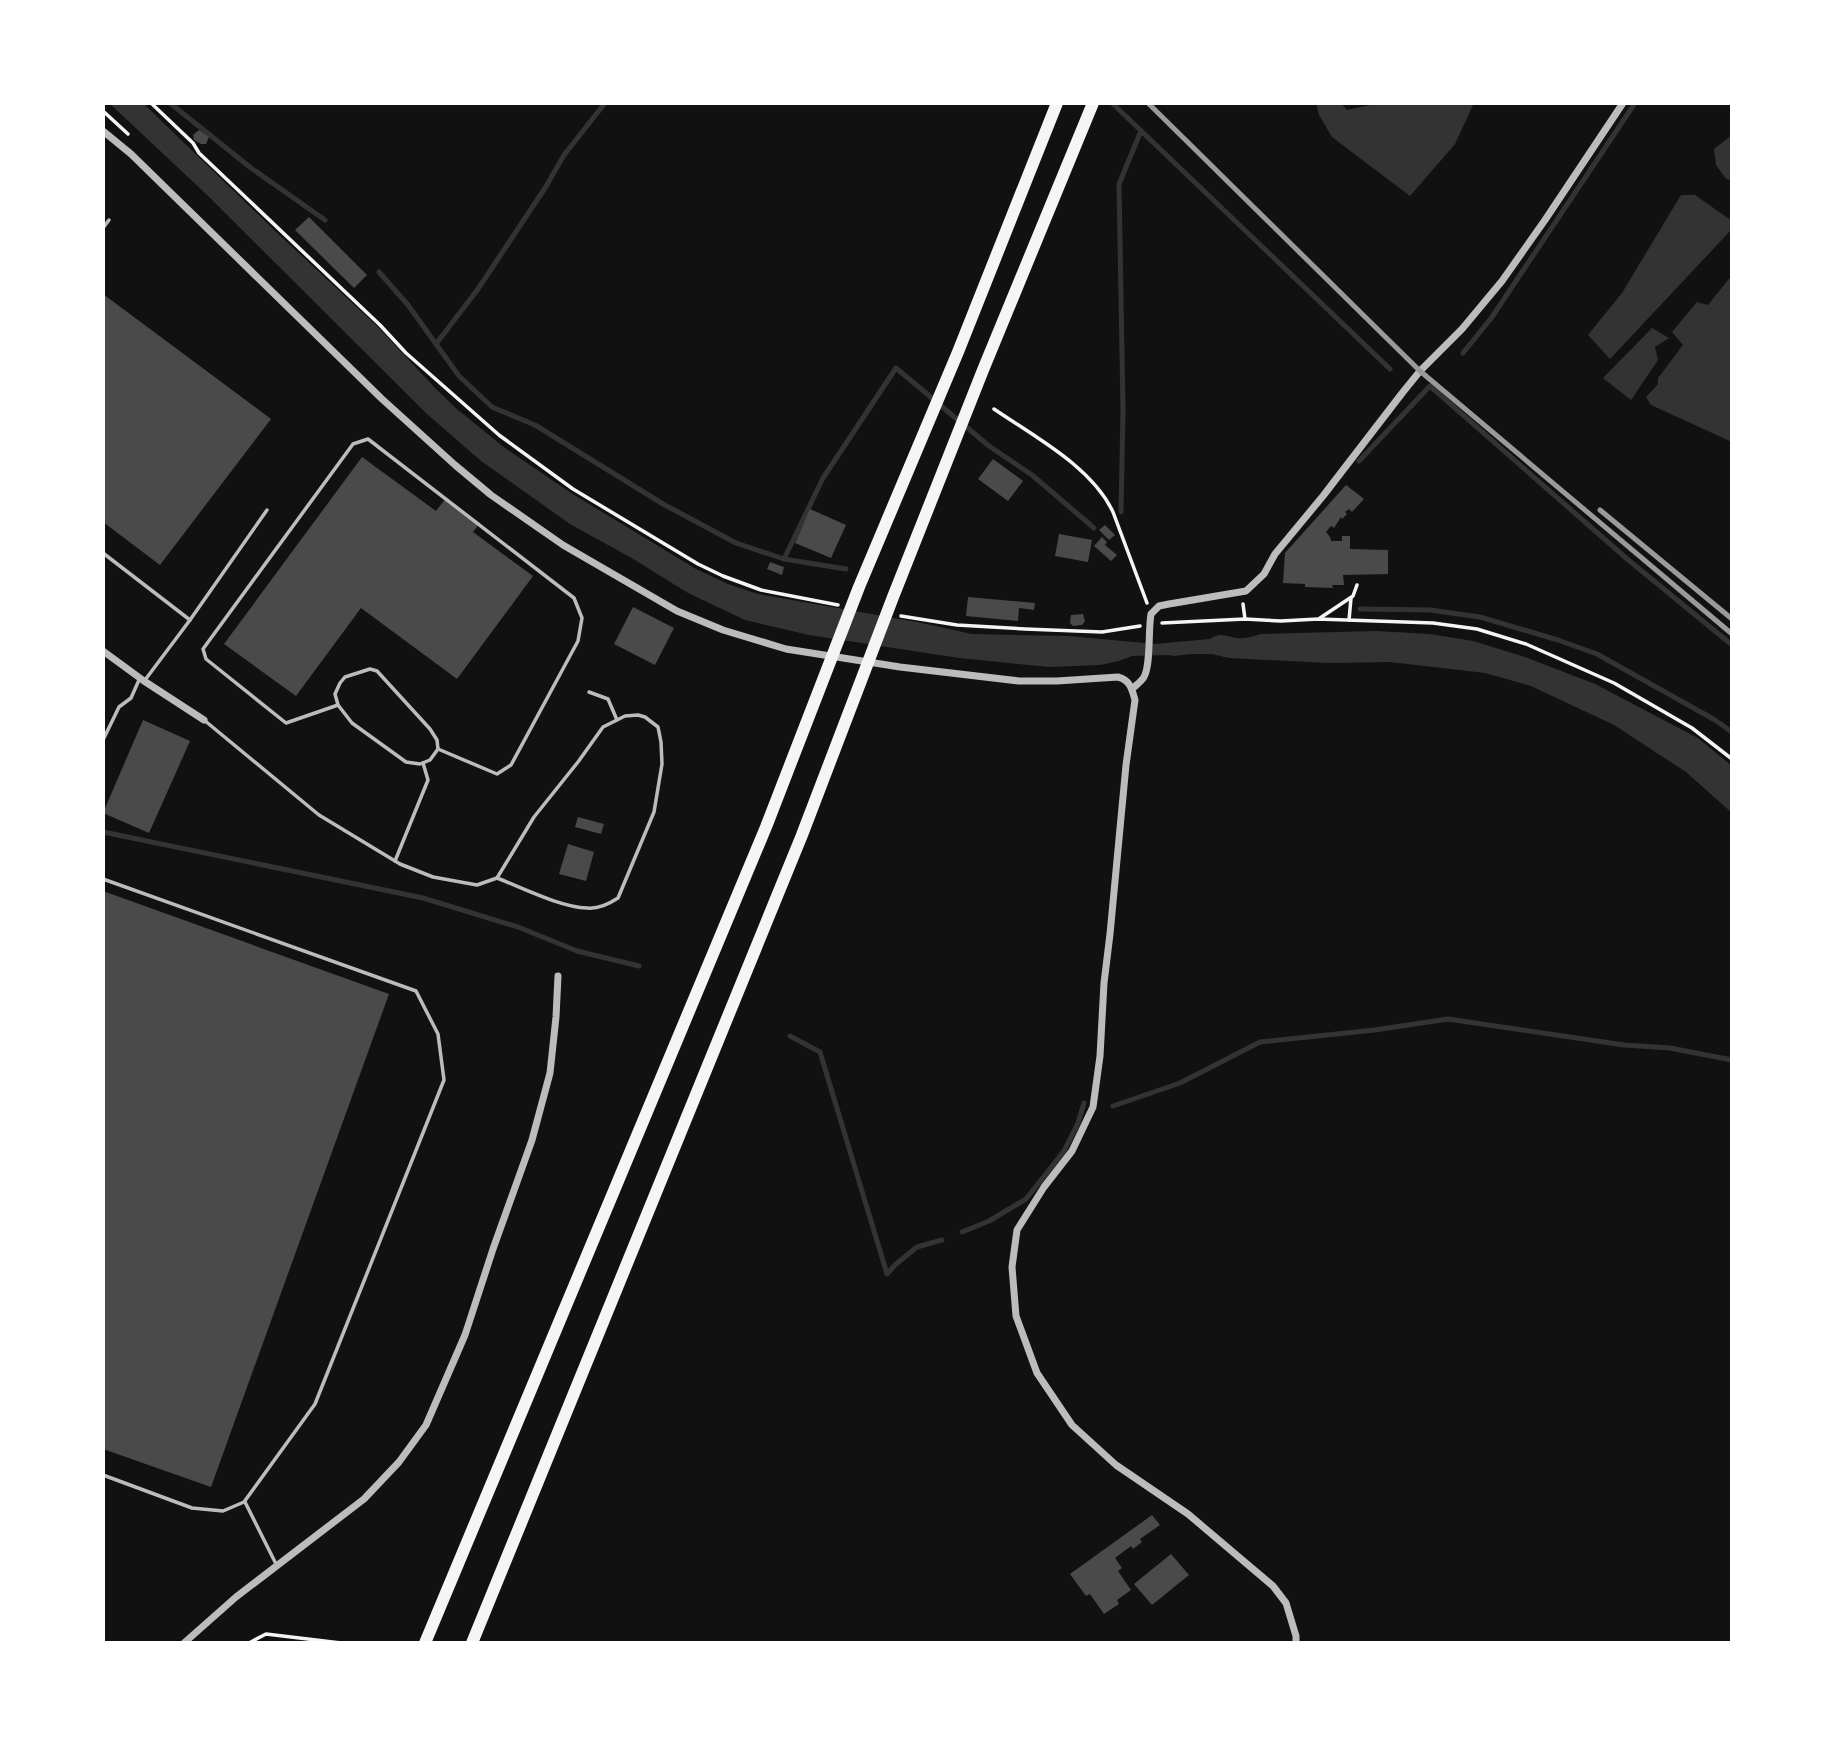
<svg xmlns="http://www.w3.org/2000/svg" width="1835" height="1746" font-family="Karla,sans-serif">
<rect width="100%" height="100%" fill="#111"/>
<g fill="#333">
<path d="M109,103H143L273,229L377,326L437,390L457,409L505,448L571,493L696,569L728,584L758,594L917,622L972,634L1069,636L1155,644L1210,639C1219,633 1222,635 1232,637C1242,640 1252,637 1261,634L1376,631L1430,634L1473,641L1525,657L1595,684L1698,738L1732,766V813L1686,772L1614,725L1531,686L1485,673L1390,662L1330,663L1229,658L1212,654H1190L1174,656L1168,655L1132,656L1119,661L1100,665L1049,667L959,658L809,635L745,620L688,593L635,560L570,524L481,461L427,414L205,193Z"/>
<path d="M1316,103H1341L1347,110L1370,105L1374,103H1474L1455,144L1410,196L1332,137L1319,115Z"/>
<path d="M1732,135V180L1726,179L1716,165L1714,149Z"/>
<path d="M1681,195H1695L1732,221V229L1610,359L1588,335L1622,293Z"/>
<path d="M1732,275V442L1651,405L1646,397L1658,384V378L1683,345L1672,332L1697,302L1708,305Z"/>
<path d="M1652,328L1669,338L1655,347L1658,360L1631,400L1603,378Z"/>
</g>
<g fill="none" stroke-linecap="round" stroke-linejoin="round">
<g stroke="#333" stroke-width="5">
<path d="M170,103L251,168L325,220"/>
<path d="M1112,103L1390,369"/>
<path d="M379,272L408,305L459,376L492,407L535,425L663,504L736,543L784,559L846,569"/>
<path d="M436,344L478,289L545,188L564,155L605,103"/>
<path d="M1463,353L1492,317L1635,103"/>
<path d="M1359,461L1430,386L1626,558L1732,645"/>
<path d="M1121,512L1123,410L1119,184L1141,131"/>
<path d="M784,559L823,478L896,368L989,446L1032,475L1094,528"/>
<path d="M1360,609L1430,610L1480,617L1558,640L1597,654L1715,720L1732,732"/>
<path d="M103,832L423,898L518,927L577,951L639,966"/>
<path d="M790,1036L820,1052L887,1274L896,1264L917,1247L942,1240"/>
<path d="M1113,1106L1180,1083L1260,1042L1375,1030L1448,1019L1624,1045L1670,1048L1732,1060"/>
<path d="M962,1232L989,1221L1026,1199L1064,1151L1078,1123L1084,1103"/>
</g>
</g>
<g fill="#4a4a4a">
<path d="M199,130L209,137L206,144H201L194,140L193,135Z"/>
<path d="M309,217L367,275L354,288L295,230Z"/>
<path d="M103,294L271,419L160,565L103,522Z"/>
<path d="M362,457L436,511L446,498L480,523L473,532L533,576L457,679L361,608L296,696L224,644Z"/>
<path d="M993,459L1023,481L1008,501L978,479Z"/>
<path d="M1346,485L1364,499L1352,512L1349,509L1345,512L1347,514L1342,519L1341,517L1334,528L1331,526L1326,532L1330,537L1331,541H1342V536H1350V549L1388,550V574L1343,575L1344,585H1332L1333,588L1305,587V584L1283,583L1285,553Z"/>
<path d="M810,509L846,525L831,558L795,543Z"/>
<path d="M1105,525L1115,535L1109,540L1099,530Z"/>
<path d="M1059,534L1092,540L1088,562L1055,556Z"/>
<path d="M1102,537L1107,542L1105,545L1117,555L1111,561L1094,546Z"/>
<path d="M770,562L784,567L782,575L767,569Z"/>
<path d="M968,597L1035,603L1034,610L1019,608L1018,621L966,616Z"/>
<path d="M633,607L674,628L655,665L614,644Z"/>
<path d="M1083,614L1085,621L1082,625L1073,626L1070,623L1071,615Z"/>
<path d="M143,720L190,741L149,833L103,813Z"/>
<path d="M578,817L604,824L601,834L575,827Z"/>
<path d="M568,844L594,852L586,881L559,874Z"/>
<path d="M103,891L389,994L211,1487L103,1449Z"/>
<path d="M1152,1515L1160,1525L1140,1539L1142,1542L1133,1549L1131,1546L1115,1558L1122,1568L1118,1571L1131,1590L1117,1600L1119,1604L1104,1614L1090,1594L1086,1596L1070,1574Z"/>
<path d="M1171,1554L1189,1575L1152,1605L1134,1584Z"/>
</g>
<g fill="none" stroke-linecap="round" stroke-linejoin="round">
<g stroke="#f5f5f5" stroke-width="3.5">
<path d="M151,103L193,143L199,153L380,325L406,353L499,435L573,489L698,564L723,576L761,590L838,605"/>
<path d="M103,111L128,134"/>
<path d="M994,409C1035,437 1092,467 1113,512L1147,603"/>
<path d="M1243,604L1245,619"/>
<path d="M901,616L957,625L1025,629L1102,632L1140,626"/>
<path d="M1320,618L1353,596L1357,585"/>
<path d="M1349,620L1351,598"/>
<path d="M1162,623L1245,619L1281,621L1318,619L1433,623L1477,629L1526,644L1614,683L1692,728L1732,759"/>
<path d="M249,1643L266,1634L341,1643"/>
</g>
<g stroke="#bcbcbc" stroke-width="3.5">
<path d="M103,228L109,220"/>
<path d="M103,553L190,620L145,680"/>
<path d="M190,620L267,510"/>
<path d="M370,669L377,671L430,729L437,740L438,749L430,760L420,764L406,762L352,723L338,705L335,694L340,683L345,677Z"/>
<path d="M589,692L608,699L617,720"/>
<path d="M338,705L286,723L206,659L203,649L353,444L368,439L574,598L582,618L578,641L511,765L497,774L438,749"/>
<path d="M204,720L319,815L400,864L433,877L477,885L497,878L534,817L578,762L603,727L625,716L638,715L645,717L658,727L661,742L662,764L654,812L618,898C609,904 598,909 587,908C560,907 523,888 497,878"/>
<path d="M103,740L119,707L131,698L139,680"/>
<path d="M395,861L428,780L423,763"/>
<path d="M103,879L416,991L438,1034L444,1080L315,1404L244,1502L223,1511L192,1508L103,1475"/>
<path d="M245,1502L276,1564"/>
</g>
<g stroke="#bcbcbc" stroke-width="7">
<path d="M103,131L131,154L382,399L455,465L491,495L563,545L677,611L723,630L786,649L900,667L1019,681H1057L1118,677C1130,680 1132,689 1135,700L1126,765L1110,934L1104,983L1100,1056L1093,1107L1072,1151L1044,1187L1017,1230L1012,1267L1016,1316L1037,1373L1072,1425L1116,1465L1188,1514L1273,1586L1286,1603L1296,1636V1643"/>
<path d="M103,651L144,681L204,720"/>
<path d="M1132,689C1136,685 1141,682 1144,677C1151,665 1148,630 1151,614L1159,606L1169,604L1246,591L1264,574L1275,554L1323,496L1403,392L1420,371L1462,329L1502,281L1545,220L1623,103"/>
<path d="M184,1643L236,1597L364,1499L399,1462L426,1425L465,1335L493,1249L532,1140L550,1073L556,1017L558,976"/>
</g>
<g stroke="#f5f5f5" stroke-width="12">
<path d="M425,1643L766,827L859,587L958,352L1057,103"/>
<path d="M472,1643L802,835L893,597L983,370L1093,103"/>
</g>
<g stroke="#9a9a9a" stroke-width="5">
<path d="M1148,103L1420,371L1732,634"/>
<path d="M1600,510L1732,619"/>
</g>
</g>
<rect width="1835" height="1746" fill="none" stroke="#ffffff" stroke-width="210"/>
</svg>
